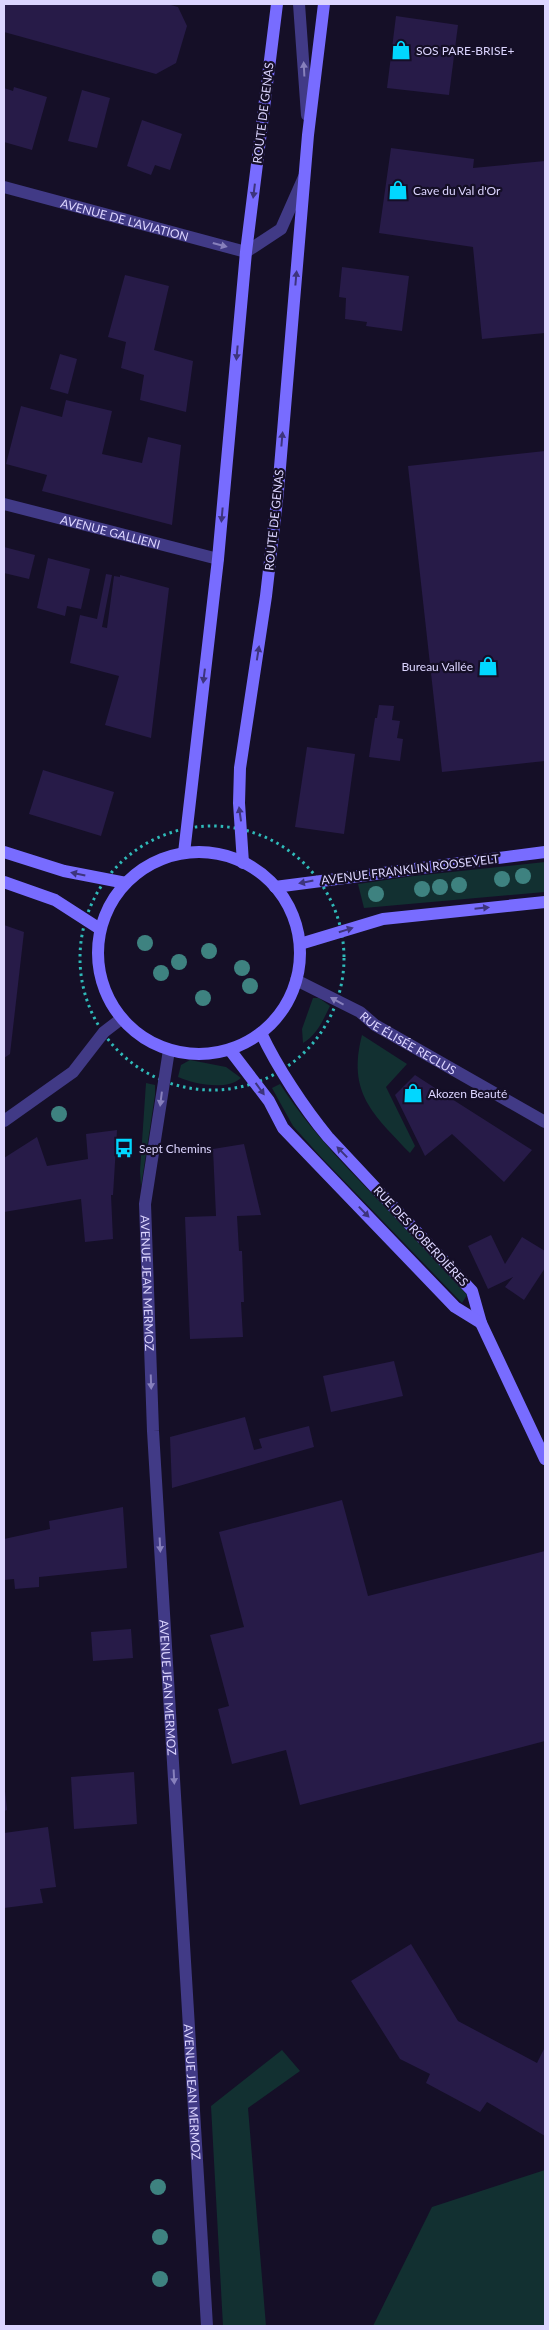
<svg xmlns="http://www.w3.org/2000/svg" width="549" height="2330" font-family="Lato,sans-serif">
<rect width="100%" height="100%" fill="#150f27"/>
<g fill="#123031">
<path d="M545,862V892L364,908L358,884L414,876Z"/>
<path d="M313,998H319L330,1006C323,1020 317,1035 303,1043L302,1029Z"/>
<path d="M362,1035L407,1064L386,1087L415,1146L410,1153C373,1114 347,1093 362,1035Z"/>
<path d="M190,1060L226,1067L241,1078C226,1091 194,1084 178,1077L181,1065Z"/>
<path d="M146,1083L155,1085V1095L141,1187L140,1171Z"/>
<path d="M280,1084C317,1141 363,1184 411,1233C430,1253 448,1274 467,1295L462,1303L320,1156L293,1126L272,1088Z"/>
<path d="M282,2050L300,2071L248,2108L266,2326H223L211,2106Z"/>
<path d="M545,2170V2326H373L432,2207Z"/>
</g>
<g fill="#271b48">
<path d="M4,4H167L178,7L187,26L176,63L156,74L4,32Z"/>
<path d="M396,16L458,25L449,95L387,88Z"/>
<path d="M14,87L47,97L32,150L4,142V88L13,91Z"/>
<path d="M82,90L110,98L97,148L68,141Z"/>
<path d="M142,120L182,134L170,170L155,165L151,175L127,166Z"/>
<path d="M391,148L474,159L473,168L545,161V333L482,339L473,247L379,233Z"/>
<path d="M342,267L409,276L402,331L366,326L367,322L345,319L346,298L339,297Z"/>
<path d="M125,275L169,286L154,350L193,361L186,412L140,400L144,375L121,368L126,342L108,337Z"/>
<path d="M60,354L77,359L68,394L50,389Z"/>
<path d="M66,400L112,411L102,454L142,463L148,437L181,445L172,525L42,491L47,475L6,464L21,406L62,417Z"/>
<path d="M545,451V761L442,772L408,466Z"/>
<path d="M4,547L35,555L29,579L4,573Z"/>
<path d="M48,558L90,569L81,609L67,606L65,616L37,608Z"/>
<path d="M106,574L112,575L102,627L107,628L114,576L120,577V575L169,588L151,738L105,725L119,676L70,663L80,615L97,619Z"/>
<path d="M379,705L394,706L392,720L400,721L397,738L403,739L400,761L369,757L375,718H377Z"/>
<path d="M307,747L355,754L344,834L295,827Z"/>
<path d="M43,770L114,792L101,836L29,814Z"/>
<path d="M4,925L24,932L10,1054L4,1058Z"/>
<path d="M415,1075L455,1101L532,1150L504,1182L452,1134L425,1156L395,1095Z"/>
<path d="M117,1130L113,1195H111L113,1239L85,1242L81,1199L4,1212V1158L37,1137L47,1166L88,1159L86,1134Z"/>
<path d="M244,1144L261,1215L237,1216L239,1251H242L244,1302H241L243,1337L190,1339L185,1217L216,1216L213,1149Z"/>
<path d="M491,1235L505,1264L522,1237L545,1251V1268L524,1300L505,1287L513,1277L488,1289L468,1246Z"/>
<path d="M394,1361L403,1396L331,1412L323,1376Z"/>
<path d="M245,1417L254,1450L262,1448L259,1439L309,1426L314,1447L172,1488L170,1437Z"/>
<path d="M342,1500L368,1596L545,1551V1741L300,1805L286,1750L232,1764L218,1709L229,1706L210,1635L244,1627L219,1532Z"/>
<path d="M123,1507L127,1568L39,1577V1587L15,1589L14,1579L4,1580V1539L50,1529L49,1521Z"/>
<path d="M131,1629L133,1658L93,1661L91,1632Z"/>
<path d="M134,1772L137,1824L74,1829L71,1777Z"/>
<path d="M4,1782L7,1810L4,1811Z"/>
<path d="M48,1827L56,1887L40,1889L43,1903L4,1908V1833Z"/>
<path d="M411,1944L458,2021L537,2063L545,2047V2136L487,2102L480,2112L426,2083L430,2074L400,2059L351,1981Z"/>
</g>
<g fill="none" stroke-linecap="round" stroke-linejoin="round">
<circle stroke="#2fbab9" stroke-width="3" stroke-dasharray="2.5 4" stroke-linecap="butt" cx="212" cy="958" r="132"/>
<g stroke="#413a86" stroke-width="12">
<path id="s1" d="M296,980L360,1012L375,1025L545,1122"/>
<path id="s2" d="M169,1050L145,1204L153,1431L207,2326"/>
</g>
<g stroke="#413a86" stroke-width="12">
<path d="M299,4L307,115"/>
<path id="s3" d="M4,187L246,252L281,229L304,177"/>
<path id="s4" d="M4,504L218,559"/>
<path d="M4,1121L73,1072L104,1032L121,1019"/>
</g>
<g stroke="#786cff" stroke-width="12">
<path d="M4,852L64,871L126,883"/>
<circle cx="199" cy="953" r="101"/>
<path d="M184,853L218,559L246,252L277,4"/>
<path d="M243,863L239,803L240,768L266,596L278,491L308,135L324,4"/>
<path d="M4,882L55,900L100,929"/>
<path d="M275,887L545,852"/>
<path d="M300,944L383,919L545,902"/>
<path d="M261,1033C277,1067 304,1108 328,1137L472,1291L481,1323L545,1459"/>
<path d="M230,1050L269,1101L283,1128L455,1307L481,1323"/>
</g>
</g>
<g fill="#3e8280">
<circle cx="523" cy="876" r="8"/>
<circle cx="502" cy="879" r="8"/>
<circle cx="459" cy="885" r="8"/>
<circle cx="440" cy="887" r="8"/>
<circle cx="422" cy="889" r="8"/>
<circle cx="376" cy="894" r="8"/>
<circle cx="145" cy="943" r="8"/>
<circle cx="209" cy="951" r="8"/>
<circle cx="179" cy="962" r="8"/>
<circle cx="242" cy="968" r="8"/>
<circle cx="161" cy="973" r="8"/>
<circle cx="250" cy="986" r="8"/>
<circle cx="203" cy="998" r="8"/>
<circle cx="59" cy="1114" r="8"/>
<circle cx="158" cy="2187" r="8"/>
<circle cx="160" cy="2237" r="8"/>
<circle cx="160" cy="2279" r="8"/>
</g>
<defs><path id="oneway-solid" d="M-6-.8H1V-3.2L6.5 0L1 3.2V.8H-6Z" transform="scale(1.25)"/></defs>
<g fill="#8780bc">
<use href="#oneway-solid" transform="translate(304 69) rotate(-93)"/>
<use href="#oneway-solid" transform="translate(220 245) rotate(15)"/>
<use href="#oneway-solid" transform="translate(337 1001) rotate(-151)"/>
<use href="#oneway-solid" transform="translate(161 1099) rotate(97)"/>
<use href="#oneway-solid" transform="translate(151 1382) rotate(88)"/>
<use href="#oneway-solid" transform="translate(160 1545) rotate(87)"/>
<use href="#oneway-solid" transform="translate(174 1777) rotate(87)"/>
</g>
<g fill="#3d347d">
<use href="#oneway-solid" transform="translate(254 191) rotate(97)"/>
<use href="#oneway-solid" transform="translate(296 278) rotate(-85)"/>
<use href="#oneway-solid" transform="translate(237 353) rotate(95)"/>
<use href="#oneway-solid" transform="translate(282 439) rotate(-85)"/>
<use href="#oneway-solid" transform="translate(222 515) rotate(95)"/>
<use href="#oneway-solid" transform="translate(258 653) rotate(-81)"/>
<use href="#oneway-solid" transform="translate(204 676) rotate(97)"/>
<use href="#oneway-solid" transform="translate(240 814) rotate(-98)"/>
<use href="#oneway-solid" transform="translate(78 874) rotate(-168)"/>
<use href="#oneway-solid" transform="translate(306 882) rotate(169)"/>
<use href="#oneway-solid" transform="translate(482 908) rotate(-6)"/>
<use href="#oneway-solid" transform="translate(346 930) rotate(-17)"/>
<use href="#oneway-solid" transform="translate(260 1089) rotate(54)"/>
<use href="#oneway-solid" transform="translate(342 1152) rotate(-134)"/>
<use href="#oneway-solid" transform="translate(364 1212) rotate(46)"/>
</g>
<defs>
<symbol id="shop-bare" viewBox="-9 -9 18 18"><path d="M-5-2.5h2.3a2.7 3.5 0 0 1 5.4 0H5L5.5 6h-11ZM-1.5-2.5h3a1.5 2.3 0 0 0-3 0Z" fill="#01d7ff" stroke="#150f27" stroke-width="2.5" paint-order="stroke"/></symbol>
<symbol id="bus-bare" viewBox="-9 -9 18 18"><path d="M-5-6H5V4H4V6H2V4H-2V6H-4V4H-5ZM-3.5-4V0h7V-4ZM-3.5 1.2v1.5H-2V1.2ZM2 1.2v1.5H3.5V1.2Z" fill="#01d7ff" stroke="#150f27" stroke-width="2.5" paint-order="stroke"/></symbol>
</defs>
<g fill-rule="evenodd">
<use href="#shop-bare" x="387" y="36" width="28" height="28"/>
<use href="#shop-bare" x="384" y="176" width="28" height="28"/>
<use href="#shop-bare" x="474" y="652" width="28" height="28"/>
<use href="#shop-bare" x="399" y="1079" width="28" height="28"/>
<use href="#bus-bare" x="110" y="1134" width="28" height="28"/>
</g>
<g text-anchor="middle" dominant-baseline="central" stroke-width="4.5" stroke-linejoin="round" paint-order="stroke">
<g font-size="12" fill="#dcd5ff" stroke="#150f27" text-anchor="start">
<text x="416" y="50">SOS PARE-BRISE+</text>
<text x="413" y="190">Cave du Val d'Or</text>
<text x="473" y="666" text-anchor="end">Bureau Vallée</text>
<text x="428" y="1093">Akozen Beauté</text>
<text x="139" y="1148">Sept Chemins</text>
</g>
<g font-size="12" fill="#dcd5ff" stroke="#150f27">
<text transform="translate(263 113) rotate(-83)">ROUTE DE GENAS</text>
<text stroke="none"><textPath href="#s3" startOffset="125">AVENUE DE L'AVIATION</textPath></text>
<text transform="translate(274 520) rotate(-84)">ROUTE DE GENAS</text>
<text stroke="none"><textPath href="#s4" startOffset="110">AVENUE GALLIENI</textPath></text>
<text transform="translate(410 869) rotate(-7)">AVENUE FRANKLIN ROOSEVELT</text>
<text stroke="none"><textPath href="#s1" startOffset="129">RUE ÉLISÉE RECLUS</textPath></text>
<text transform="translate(421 1236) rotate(47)">RUE DES ROBERDIÈRES</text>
<text stroke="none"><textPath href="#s2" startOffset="235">AVENUE JEAN MERMOZ</textPath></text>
<text stroke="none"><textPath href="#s2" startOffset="640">AVENUE JEAN MERMOZ</textPath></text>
<text stroke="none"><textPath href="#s2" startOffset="1045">AVENUE JEAN MERMOZ</textPath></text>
</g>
</g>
<rect width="549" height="2330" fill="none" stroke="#dcd5ff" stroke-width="10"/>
</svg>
